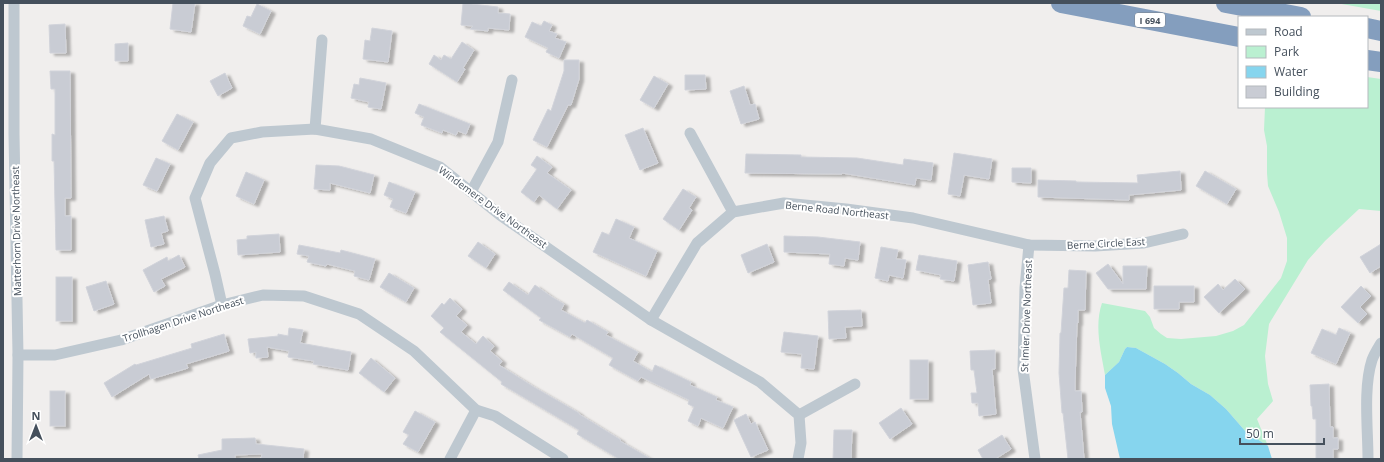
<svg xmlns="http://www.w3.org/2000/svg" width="1384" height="462" font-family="'Open Sans',sans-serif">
<defs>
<filter id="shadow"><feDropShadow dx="4.5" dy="2.5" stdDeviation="1" flood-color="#0004"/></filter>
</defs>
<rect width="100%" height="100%" fill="#f0eeed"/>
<g fill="#baf0d1">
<path d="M1336,3H1381V11Z"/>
<path d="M1367,77L1381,79V211L1359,209L1325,241L1308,260L1269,324L1265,356L1268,384L1273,401L1257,419L1268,446L1246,432L1226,409L1210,395L1191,384L1178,373L1165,364L1136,348L1127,347L1125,349L1119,362L1105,375C1101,352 1094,326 1102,303L1145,311L1150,317L1154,328L1161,334L1167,338L1181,339L1216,336L1233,331L1244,325L1281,278L1287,261V238L1279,212L1268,186L1267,173V146L1264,130L1265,107H1367Z"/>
</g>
<path fill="#86d5ee" d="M1127,347L1136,348L1165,364L1178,373L1191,384L1210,395L1226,409L1246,432L1268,446L1272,459H1120L1112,424L1111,406L1105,388V375L1119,362L1125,349Z"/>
<g fill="#c9ccd4" stroke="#d1d3da" filter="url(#shadow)">
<path d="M173,3H195L191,32L170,29Z"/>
<path d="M463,3L498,7V13L510,14L509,30L488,28V31L470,29L473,26L461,25Z"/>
<path d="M257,4L271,11L260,34L243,26L247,16L251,17Z"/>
<path d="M544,21L552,25L549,31L557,34L555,38L566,42L559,58L546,52L548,48L525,37L532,22L541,26Z"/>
<path d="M65,24L66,53H50L49,25Z"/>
<path d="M372,28L392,31L388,62L363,59L365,40L370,41Z"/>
<path d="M462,42L474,50L463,68L465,69L457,82L429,64L434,55L441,60L444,55L451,59Z"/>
<path d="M128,43V61H115V44Z"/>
<path d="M564,60H579V79L571,105H568L547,147L533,140L548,109L551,111L564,71Z"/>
<path d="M50,71H70L71,198H65V216H71V250H56L54,161H52V134L55,135V89H51Z"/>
<path d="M225,73L232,88L218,96L210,81Z"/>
<path d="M685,75H705L706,89L685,90Z"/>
<path d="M654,76L668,84L654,108L640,100Z"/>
<path d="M360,78L386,83L381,109L368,107L369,102L351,98L354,84L359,85Z"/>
<path d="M744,86L750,105L755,104L759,119L741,124L730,91Z"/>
<path d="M419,104L470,124L466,134L458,131L456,135L443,130L442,133L421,125L424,117L415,113Z"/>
<path d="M177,114L193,122L178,150L162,141Z"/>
<path d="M643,128L658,163L640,170L625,135Z"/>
<path d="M954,153L992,159L989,179L964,175L960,196L948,194Z"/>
<path d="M746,154L801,155V157L857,158L903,165L904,159L933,163L931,180L916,178L915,185L842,173V174L745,173Z"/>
<path d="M537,156L552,167L547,173L571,190L557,209L539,195L534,202L521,192L537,169L531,165Z"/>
<path d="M156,158L170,164L157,191L143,185Z"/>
<path d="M316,165L339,166L374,175L370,193L330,183V190L314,189Z"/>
<path d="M1012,168H1031V183L1012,182Z"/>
<path d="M1180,171L1181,190L1129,195V200L1038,197V180L1076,181V182L1138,183L1137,175Z"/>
<path d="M1205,171L1236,189L1227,204L1196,186Z"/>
<path d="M246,172L264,180L254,204L236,196Z"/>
<path d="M389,182L415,192L406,213L390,207L393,199L384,195Z"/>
<path d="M683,189L696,197L689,208L692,210L679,230L663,219Z"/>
<path d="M164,216L168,231L161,233L164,244L151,247L145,220Z"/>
<path d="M616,219L634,227L629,238L657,251L646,276L593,252L602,232L609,235Z"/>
<path d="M279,234L280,252L238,255L237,240L247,239V236Z"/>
<path d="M784,236L818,237L860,242L858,260L845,258L844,266L829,264L830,254L784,252Z"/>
<path d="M478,242L495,254L486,268L468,256Z"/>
<path d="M767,244L774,262L748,273L741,255Z"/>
<path d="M1381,244V266L1370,273L1360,257Z"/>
<path d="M299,245L340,253L341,250L375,259L369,280L354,276L355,271L327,264L326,266L307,262L309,256L297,254Z"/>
<path d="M881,247L898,250L896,259L906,260L903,278L889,275L888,281L875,278Z"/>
<path d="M179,255L185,267L161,279L165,286L154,292L143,270L167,257L168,261Z"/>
<path d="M919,255L957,261L954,281L940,279L941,275L916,270Z"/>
<path d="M988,262L991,279L988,280L991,303L973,305L968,265Z"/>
<path d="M1108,264L1123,284V266H1147L1146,289H1108L1096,273Z"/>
<path d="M1069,270L1086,271L1085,310H1078V323H1077L1075,382V391H1081L1082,412H1080L1084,459H1068L1063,413H1062L1059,373L1060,333H1061L1064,288H1068Z"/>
<path d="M389,273L414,288L406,302L380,287Z"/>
<rect x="56" y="277" width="16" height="44"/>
<path d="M1235,279L1245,289L1219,313L1204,297L1218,284L1223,290Z"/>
<path d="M106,281L114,304L94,311L86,287Z"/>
<path d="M509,282L528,295L535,285L552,297L564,304L561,310L585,323L587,320L608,332L606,335L638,352L633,361L652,372L655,365L691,382L690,385L717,397L716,400L733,407L723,428L701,418L698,426L688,421L694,407L688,404L689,400L641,377L638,381L609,365L613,358L572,334L570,337L539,320L541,318L503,290Z"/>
<path d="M1154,286H1194V302H1179V309H1154Z"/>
<path d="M1361,286L1371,296L1360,307L1367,314L1358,323L1341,307Z"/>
<path d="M450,298L462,309L456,316L467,325L461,332L476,344L483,336L494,346L490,351L502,361L499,365L534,387L579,413V414L621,440L620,441L651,459H619L577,434L579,430L501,384L502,382L440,332L444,328L431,316L442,303L444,305Z"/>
<path d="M861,310L862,326L845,327L846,338L829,339L828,311Z"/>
<path d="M289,328L303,330L300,343L351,352L348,370L313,364L314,361L288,357L289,351L267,347L268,357L256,358V352L250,353L248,339L278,336V334L288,336Z"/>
<path d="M1339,328L1350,333L1336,364L1311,353L1322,329L1336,335Z"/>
<path d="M784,332L818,336L814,369L801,368L802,354L781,352Z"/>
<path d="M224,334L229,351L186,364L188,368L151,379L149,374L112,397L104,383L135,364L136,365L192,348L191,344Z"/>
<path d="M995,350V369H992L996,414L979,416L978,403H972L971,393H977L974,370H971L970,351Z"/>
<path d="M371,358L395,378L384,392L359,373Z"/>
<rect x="910" y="360" width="18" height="39"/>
<path d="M1329,384L1330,427H1333V438H1338V449H1333V459H1316V419H1313L1312,406H1311L1310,385Z"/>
<rect x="50" y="391" width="15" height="35"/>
<path d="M901,408L912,424L890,439L879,423Z"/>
<path d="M415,411L435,422L418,452L403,444L409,435L403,432Z"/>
<path d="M746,414L751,424L755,422L768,450L751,457L734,420Z"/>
<path d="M834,430H852L851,459H833Z"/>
<path d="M1002,435L1011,449L995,459H983L978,450Z"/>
<path d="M255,438L256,444L304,449L303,459H261L262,454L235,455V459H199L198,455L222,450V439Z"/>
</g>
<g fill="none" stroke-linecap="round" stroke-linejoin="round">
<g stroke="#bec8d0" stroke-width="11">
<path d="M14,3V134L18,355L17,459"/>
<path d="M315,129L322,40"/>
<path d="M690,133L733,212"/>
<path d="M471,192L498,142L512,80"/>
<path d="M1029,245L1025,288L1023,369L1035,459"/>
<path d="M222,305L215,274L195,198L210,163L231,138L262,132L315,129L371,139L440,167L500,215L651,320L760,382L799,415L801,443L798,459"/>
<path d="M651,320L697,243L733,212L784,203L846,209L913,218L1029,245L1095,246L1144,243L1183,234"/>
<path d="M18,355H55L121,340L222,305L263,295L304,296L359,314L414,351L476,410L495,416L563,459"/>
<path d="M799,415L855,384"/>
<path d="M450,459L476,410"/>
<path d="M1368,459C1368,429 1363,388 1372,360C1374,354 1378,348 1381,343"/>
</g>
<g stroke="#849ebe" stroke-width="20">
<path d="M1061,3L1239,37"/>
<path d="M1226,3L1301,17"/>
<path d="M1367,28L1381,31"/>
<path d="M1367,60L1381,62"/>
</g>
</g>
<g text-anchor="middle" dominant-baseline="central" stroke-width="4" stroke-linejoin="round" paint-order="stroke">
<rect fill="#fff" stroke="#7d848d" stroke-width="1" x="1135" y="13" width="30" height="14" rx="3"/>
<g font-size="9" font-weight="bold" fill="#45505c">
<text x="1150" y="20">I 694</text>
</g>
<g font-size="10" fill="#45505c" stroke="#fff">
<text transform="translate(493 207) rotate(36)">Windemere Drive Northeast</text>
<text transform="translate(837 210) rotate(6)">Berne Road Northeast</text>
<text transform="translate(16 231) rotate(-91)">Matterhorn Drive Northeast</text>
<text transform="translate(1106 243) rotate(-3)">Berne Circle East</text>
<text transform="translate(1026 316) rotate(-88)">St Imier Drive Northeast</text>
<text transform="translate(183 319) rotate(-18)">Trollhagen Drive Northeast</text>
</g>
</g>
<rect width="1384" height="462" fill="none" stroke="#45505c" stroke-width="8"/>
<rect x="1238" y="16" width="130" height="92" fill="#ffffff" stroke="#b5b9be"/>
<rect x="1246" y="29" width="20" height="6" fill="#bec8d0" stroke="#b5b9be"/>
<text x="1274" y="36" font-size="12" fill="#45505c">Road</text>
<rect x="1246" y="46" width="20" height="12" fill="#baf0d1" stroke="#b5b9be"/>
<text x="1274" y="56" font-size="12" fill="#45505c">Park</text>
<rect x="1246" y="66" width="20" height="12" fill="#86d5ee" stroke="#b5b9be"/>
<text x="1274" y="76" font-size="12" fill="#45505c">Water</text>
<rect x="1246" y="86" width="20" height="12" fill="#c9ccd4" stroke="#b5b9be"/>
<text x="1274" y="96" font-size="12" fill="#45505c">Building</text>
<g transform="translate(36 426)" stroke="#ffffff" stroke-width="3" paint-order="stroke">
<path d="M0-3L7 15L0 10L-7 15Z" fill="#45505c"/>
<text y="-6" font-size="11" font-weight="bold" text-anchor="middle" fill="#45505c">N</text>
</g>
<path d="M1240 438v6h84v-6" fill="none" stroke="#45505c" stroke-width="2"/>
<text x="1246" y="438" font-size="12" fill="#45505c" stroke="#ffffff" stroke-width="3" paint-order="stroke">50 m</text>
</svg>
